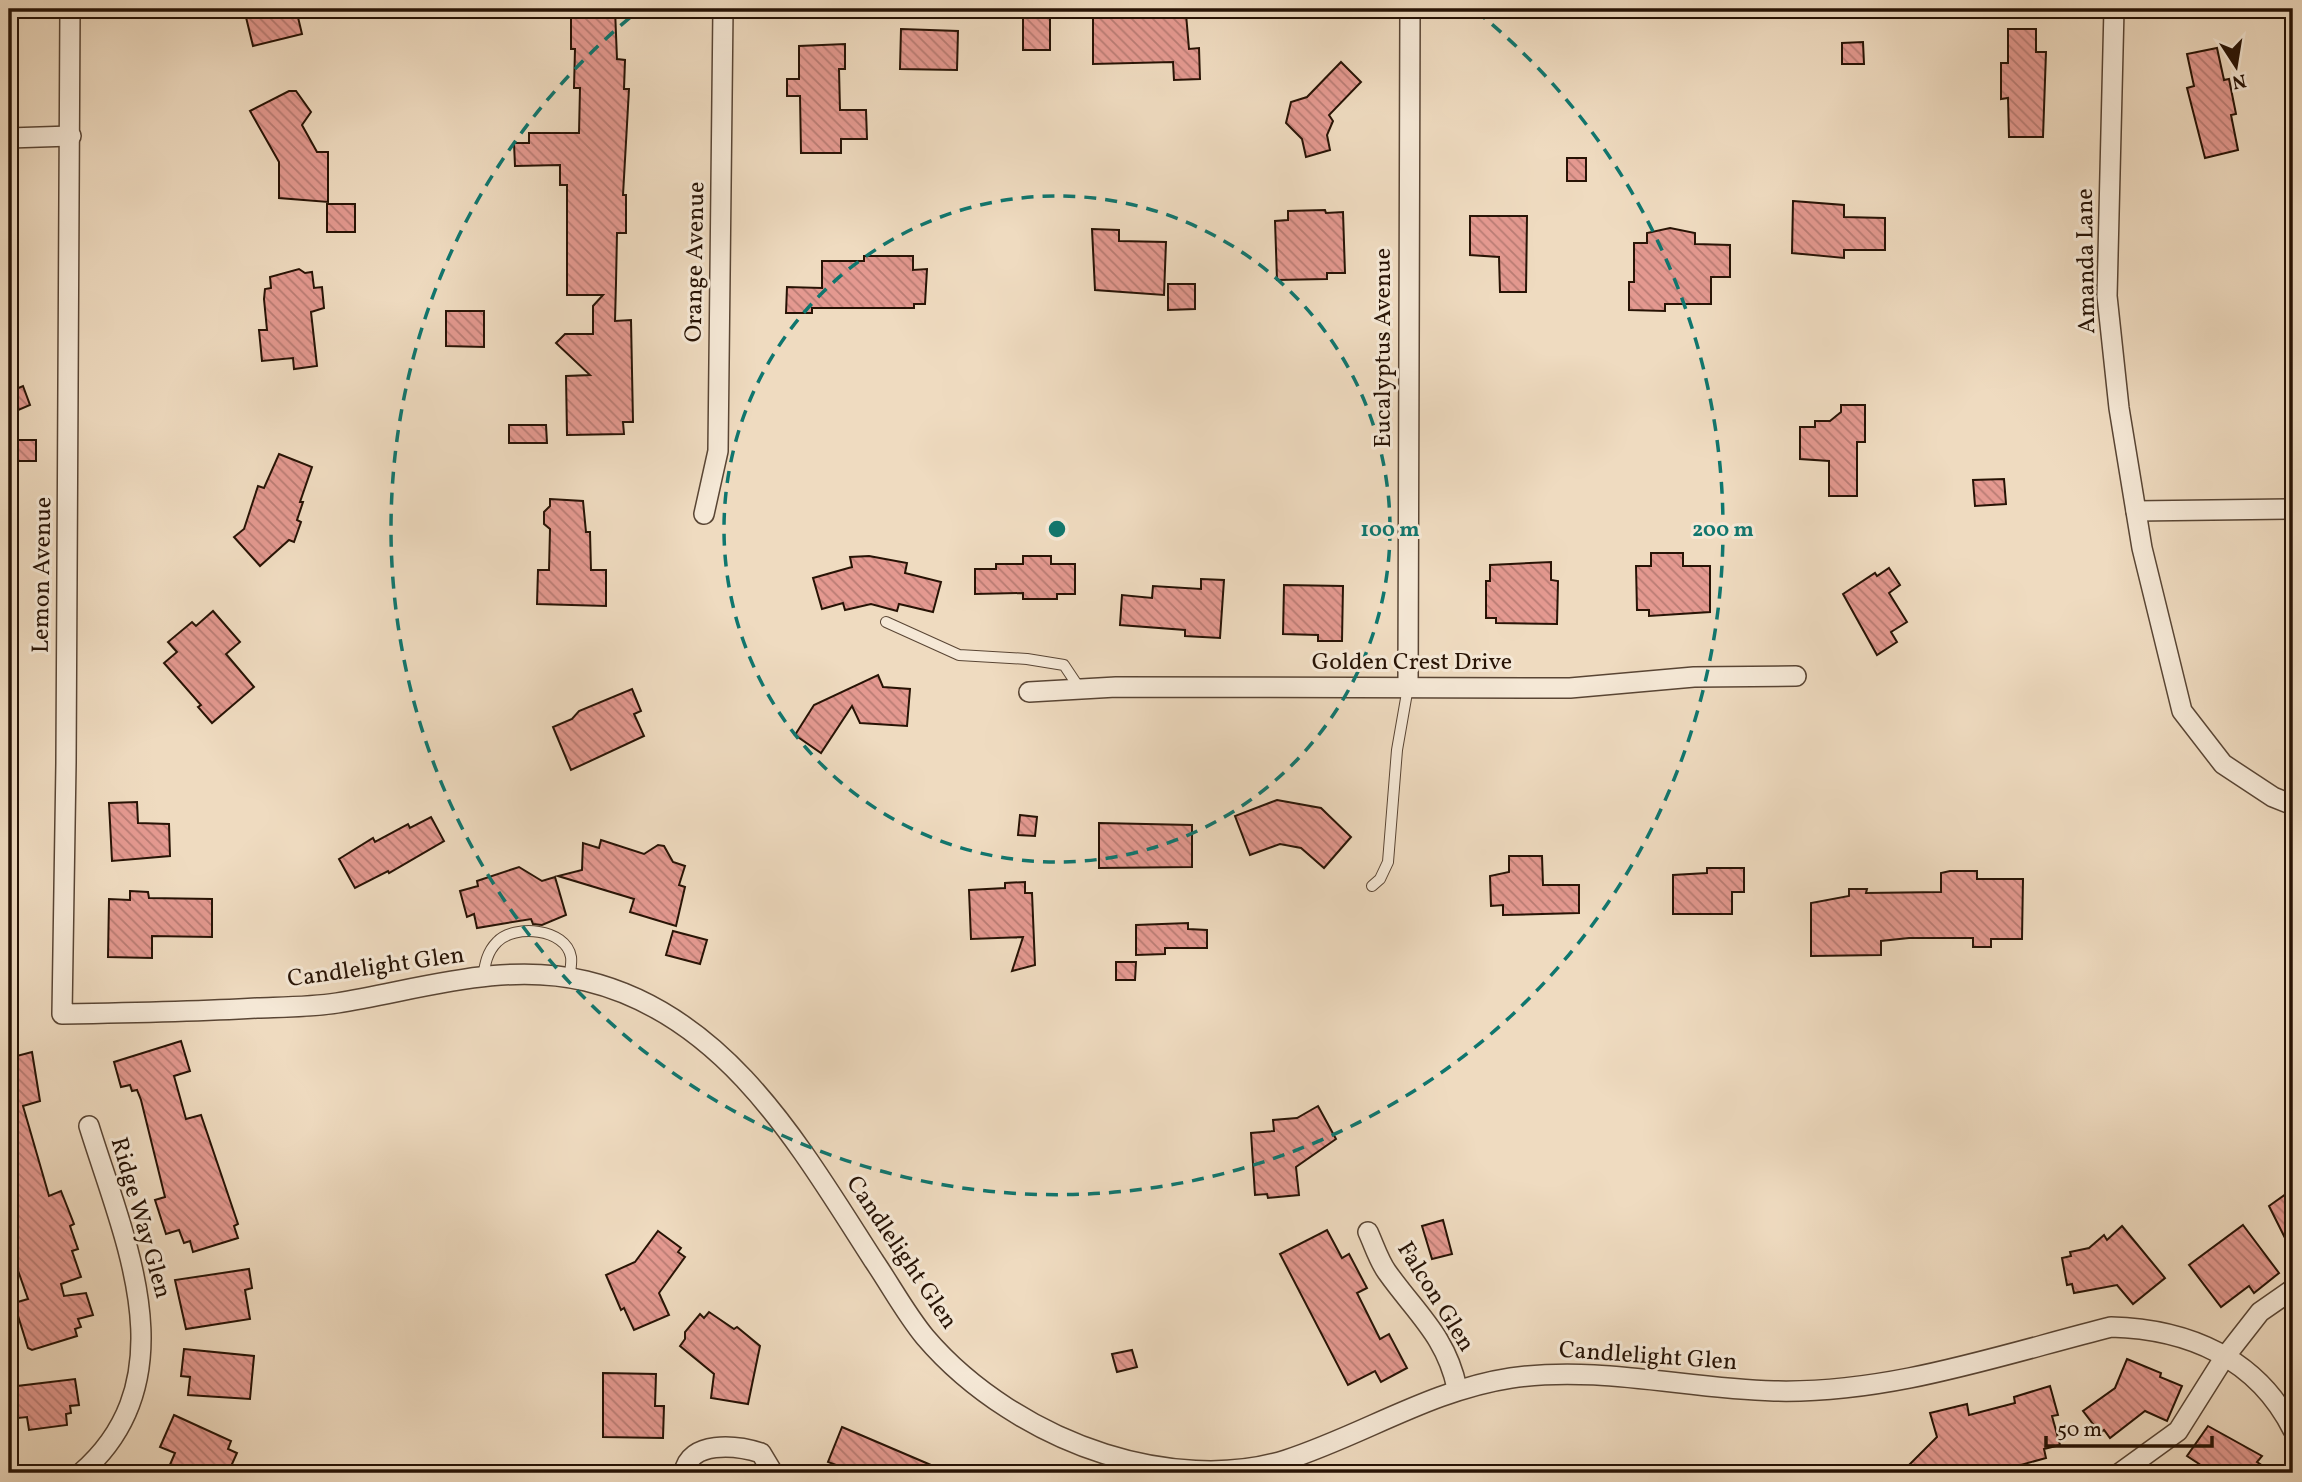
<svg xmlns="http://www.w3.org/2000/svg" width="2302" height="1482" font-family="Vollkorn,serif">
<defs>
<pattern id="building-back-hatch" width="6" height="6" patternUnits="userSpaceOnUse" patternTransform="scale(1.75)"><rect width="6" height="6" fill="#e49990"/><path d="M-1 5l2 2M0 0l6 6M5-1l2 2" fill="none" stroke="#b97c74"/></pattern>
</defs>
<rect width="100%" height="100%" fill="#efdbc0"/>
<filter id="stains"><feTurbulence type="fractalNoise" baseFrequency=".00286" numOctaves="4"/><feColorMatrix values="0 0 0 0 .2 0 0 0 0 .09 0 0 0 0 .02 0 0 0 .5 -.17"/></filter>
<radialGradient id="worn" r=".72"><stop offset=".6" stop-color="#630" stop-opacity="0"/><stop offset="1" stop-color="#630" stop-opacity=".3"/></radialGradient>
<g fill="url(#building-back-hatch)" stroke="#271305" stroke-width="2">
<path d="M244,9H296L302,34L253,46Z"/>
<path d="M571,9H615L617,59L625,60L624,89H629L623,195H626V233H617L616,283L615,321L631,320L633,422H623L624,434L567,435L566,376L590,375L556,343L565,334H593V306L603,295H567V185H560V165L515,166L514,143H529V133H579L580,88H574L575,49H571Z"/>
<path d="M1186,14L1189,49L1199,48L1200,79L1174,80L1173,62L1093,64V16Z"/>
<rect x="1023" y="15" width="27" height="35"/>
<path d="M901,29L958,31L957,70L900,69Z"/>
<path d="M2008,29H2036V52H2046L2043,137H2009L2008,98L2001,99V63H2008Z"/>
<path d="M1863,42L1864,64H1842V43Z"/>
<path d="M845,44V69H839L840,110H866L867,139H841V153H801L800,96H787V79H799V46Z"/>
<path d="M2217,48L2224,80L2229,79L2236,114L2231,115L2238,150L2205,158L2187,88L2194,86L2187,54Z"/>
<path d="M1341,62L1361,82L1329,115L1333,121L1327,135L1330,150L1306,157L1302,139L1286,123L1291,102L1307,97Z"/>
<path d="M289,91H296L311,112L302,125L317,152H328V202L279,198V162L250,111Z"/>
<rect x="1567" y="158" width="19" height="23"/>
<path d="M1793,201L1844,205V217L1885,218V250H1844V258L1792,253Z"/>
<rect x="327" y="204" width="28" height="28"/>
<path d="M1325,210L1326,213L1343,212L1345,273H1327V279L1277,280L1275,221L1288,220V211Z"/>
<path d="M1470,216H1527L1526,292H1500L1499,257L1470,255Z"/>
<path d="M1670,228L1695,233V244L1730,245V277H1711V304H1665V311L1629,310V282H1634V243H1647V233Z"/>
<path d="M1092,229L1119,230V241L1166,242L1164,295L1095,290Z"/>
<path d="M864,256H913V270L927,269L925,304H914V308H812V313H786L787,287L822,288V261H864Z"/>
<path d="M299,269L305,273L312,272L314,288L322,287L324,308L311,312L317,366L294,369L293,358L262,361L259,330H267L264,299L265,289L271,288L270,277Z"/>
<path d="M1168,284H1195V309L1168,310Z"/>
<path d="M446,311H484V347L446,346Z"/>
<path d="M23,386L30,405L9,414V392Z"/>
<path d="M1841,405H1865V442H1857V496H1829V461L1800,459V427H1815V421H1830L1841,412Z"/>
<path d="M509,425H546L547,443H509Z"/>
<rect x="9" y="440" width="27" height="21"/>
<path d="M279,454L312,467L300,502H303L297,520L301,522L294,542L289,540L260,566L234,537L244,529L258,486L264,488Z"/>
<path d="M2004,479L2006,504L1975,506L1973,480Z"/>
<path d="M550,499L583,501L586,532H590L591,570H606V606L537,604L538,570H549L550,529L544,524V512L550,506Z"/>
<path d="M1651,553H1683V566H1710V612L1649,616V610H1637L1636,566H1651Z"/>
<path d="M869,556L907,563L905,573L941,582L933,612L899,604L897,611L871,604L845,610L843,603L822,609L813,578L852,567L850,557Z"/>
<path d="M1023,556H1051V564H1075V594H1057V599H1023V593L975,594V569H996V564H1023Z"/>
<path d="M1551,562V580L1558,581L1557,624L1496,623V618H1486V581H1490V565Z"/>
<path d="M1889,568L1900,585L1889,593L1907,622L1891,632L1897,642L1877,655L1843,594L1875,573L1877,576Z"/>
<path d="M1201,579L1224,580L1220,638L1185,636V630L1120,625L1122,595L1152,598L1153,586L1201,589Z"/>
<path d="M1284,585L1343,586L1342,641H1318V635L1283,634Z"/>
<path d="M213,611L240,642L226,654L254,687L212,723L198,707L201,705L164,663L177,652L168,642L192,622L196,626Z"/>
<path d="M878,675L883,687L910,689L907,726L860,723L852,706L821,753L795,735L814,705Z"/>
<path d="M632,689L641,711L634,714L644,736L571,770L553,727L572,719L579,711Z"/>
<path d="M1277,800L1321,808L1351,837L1324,868L1301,848L1280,844L1250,855L1235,816Z"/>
<path d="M137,802L138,823L169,824L170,856L112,861L109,803Z"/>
<path d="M1020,815L1037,817L1035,836L1018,835Z"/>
<path d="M431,817L444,841L389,873L388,871L355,888L339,859L373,838L375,842L408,824L410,828Z"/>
<path d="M1099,823L1192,825V867L1099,868Z"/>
<path d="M601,840L644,854L658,845L664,846L673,862L685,866L679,885L685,887L676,926L630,912L634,899L558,876L582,870L583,843L599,848Z"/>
<path d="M1509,856H1542L1543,885H1579V913L1503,915V905L1491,906L1490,876L1509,872Z"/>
<path d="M519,867L542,881L555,877L566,915L542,925L533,924L531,919L477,928L474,914L467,917L460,891L478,886L477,881Z"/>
<path d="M1707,868H1744V892H1732V914H1673V875L1707,873Z"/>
<path d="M1950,871H1977V879H2023L2022,939H1991V947H1973V938H1909L1881,941V955L1811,956V903L1849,896V889H1867L1866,893L1941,892V873Z"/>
<path d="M1025,882V893H1032L1035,965L1012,971L1023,937L971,939L969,890L1005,888V883Z"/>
<path d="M130,891L148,892L149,898L212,899V937L152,936V958L108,957L109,899L130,900Z"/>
<path d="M1188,923V929L1207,930V948H1165V954L1136,955V925Z"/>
<path d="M673,931L707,940L700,964L666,955Z"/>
<path d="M1116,962H1136L1135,980H1116Z"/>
<path d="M181,1041L190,1071L174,1076L186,1119L201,1115L238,1224L234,1226L238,1238L193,1252L190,1241L184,1243L179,1230L166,1234L155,1200L165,1197L141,1100L137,1090L132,1091L130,1085L121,1087L114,1062Z"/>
<path d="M32,1052L40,1101L23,1106L49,1196L61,1191L74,1224L70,1226L78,1249L72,1251L81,1277L61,1284L64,1296L86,1293L93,1315L78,1319L81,1327L75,1329L77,1336L32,1350L28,1348L14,1303L28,1299L9,1245V1058Z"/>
<path d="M1318,1106L1336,1139L1296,1167L1299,1195L1268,1198L1267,1194L1255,1195L1251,1133L1274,1131L1273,1120L1297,1118Z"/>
<path d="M2293,1189V1254L2269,1206Z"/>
<path d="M1443,1220L1452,1254L1432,1259L1422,1226Z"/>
<path d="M2243,1225L2279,1273L2254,1293L2249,1286L2221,1307L2189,1265Z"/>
<path d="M2122,1226L2165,1278L2133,1304L2117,1285L2074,1293L2072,1284L2067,1285L2062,1258L2071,1256L2070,1252L2089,1248L2104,1235L2107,1240Z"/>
<path d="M1327,1230L1342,1258L1349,1254L1367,1288L1357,1293L1380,1339L1389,1334L1407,1368L1381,1382L1375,1371L1348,1385L1280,1254Z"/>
<path d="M658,1231L681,1248L678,1252L685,1257L659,1293L669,1315L634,1330L624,1308L621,1310L606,1275L635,1262Z"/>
<path d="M249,1269L252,1288L245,1290L250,1319L186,1329L175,1280Z"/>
<path d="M709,1312L734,1329L737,1327L760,1346L748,1404L711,1398L714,1374L680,1346L685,1339V1332L700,1314L704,1318Z"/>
<path d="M184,1349L254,1356L250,1399L188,1395L190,1377L181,1376Z"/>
<path d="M1132,1350L1137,1367L1117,1372L1112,1354Z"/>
<path d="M2127,1359L2161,1373L2160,1377L2182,1386L2167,1421L2145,1411L2110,1438L2104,1430L2100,1433L2083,1411L2115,1388Z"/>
<path d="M603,1373L656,1374L655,1406H664L663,1438L603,1437Z"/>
<path d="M75,1379L79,1405L70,1406L71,1413L66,1414L67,1425L29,1430L27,1417L9,1419V1387Z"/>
<path d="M2050,1386L2058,1415L2052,1416L2060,1445L2044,1449L2046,1458L1992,1473H1901L1937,1437L1930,1413L1967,1404L1969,1415L2015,1403L2014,1397Z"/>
<path d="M174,1415L231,1441L228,1449L237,1453L228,1473H183L169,1467L175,1453L160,1447Z"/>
<path d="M2208,1426L2262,1456L2257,1462L2274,1473H2213L2187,1456Z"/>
<path d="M842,1427L945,1471V1473H857L828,1462Z"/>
</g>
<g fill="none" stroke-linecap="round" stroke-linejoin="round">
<defs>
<g id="service">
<path d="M886,622L959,655L1027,659L1064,665L1080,689"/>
<path d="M1372,886L1380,879L1388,862L1397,750L1408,687"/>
<path d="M483,977C485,964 487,952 497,942C514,924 566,928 571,957C572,963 570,972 569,979"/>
</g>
<g id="minor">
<path d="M70,9L66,763L62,1014C127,1013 192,1012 257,1008C283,1007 311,1007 337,1003C419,990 502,961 586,981C727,1015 801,1148 874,1261C891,1286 906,1314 925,1337C971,1391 1038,1433 1105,1454C1162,1472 1229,1478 1286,1460C1363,1435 1431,1390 1511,1378C1599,1365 1687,1389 1774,1391C1889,1394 2000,1355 2111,1327C2188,1329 2257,1358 2293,1430"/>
<path d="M2114,9L2107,296L2119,408L2142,548L2182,711L2223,764L2273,797L2293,805"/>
<path d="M9,138L71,136"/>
<path d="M2136,511L2293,509"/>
<path d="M704,514L718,451L723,9"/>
<path d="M1408,686L1410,9"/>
<path d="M1029,692L1116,687L1570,688L1694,677L1796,676"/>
<path d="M1368,1232C1374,1245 1379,1261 1387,1272C1416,1313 1446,1336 1457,1388"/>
<path d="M81,1473C190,1378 124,1239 89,1126"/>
<path d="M684,1473C689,1440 736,1445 761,1453L773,1473"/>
<path d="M2120,1473L2178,1431L2224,1358L2260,1312L2293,1289"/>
</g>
</defs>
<use href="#service" stroke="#594534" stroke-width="12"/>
<use href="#minor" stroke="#594534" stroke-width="22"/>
<use href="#service" stroke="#f5e8d6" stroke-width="10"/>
<use href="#minor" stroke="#f5e8d6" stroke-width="19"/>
</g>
<g fill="none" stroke="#0f766e" stroke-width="3.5" stroke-dasharray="12 9">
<circle cx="1057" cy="529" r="333"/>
<path d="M1476 11A666 666 0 1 1 638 11"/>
</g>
<g text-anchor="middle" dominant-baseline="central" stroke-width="6" stroke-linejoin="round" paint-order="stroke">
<g font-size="24" fill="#271305" stroke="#f5e8d6">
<text transform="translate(2087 261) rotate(-91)">Amanda Lane</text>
<text transform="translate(696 262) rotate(-89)">Orange Avenue</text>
<text transform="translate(1384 348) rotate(-90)">Eucalyptus Avenue</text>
<text transform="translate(43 575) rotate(-89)">Lemon Avenue</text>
<text x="1412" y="663">Golden Crest Drive</text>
<text transform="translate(376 968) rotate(-8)">Candlelight Glen</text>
<text transform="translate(140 1218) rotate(74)">Ridge Way Glen</text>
<text transform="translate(901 1253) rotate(56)">Candlelight Glen</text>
<text transform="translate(1435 1297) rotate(58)">Falcon Glen</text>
<text transform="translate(1648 1357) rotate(4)">Candlelight Glen</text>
</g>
</g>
<circle cx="1057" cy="529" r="10" fill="#0f766e" stroke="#f5e8d6" stroke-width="3.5"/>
<g font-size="21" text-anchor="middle" font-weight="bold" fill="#0f766e" stroke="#f5e8d6" stroke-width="6" stroke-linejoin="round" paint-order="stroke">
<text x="1390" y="536">100 m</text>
<text x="1723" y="536">200 m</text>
</g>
<rect width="2302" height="1482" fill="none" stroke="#efdbc0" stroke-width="35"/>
<rect x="10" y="10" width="2281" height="1461" fill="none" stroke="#271305" stroke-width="3.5"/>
<rect x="18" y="18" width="2267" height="1447" fill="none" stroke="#271305" stroke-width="2"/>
<g transform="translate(2236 66) rotate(168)" stroke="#f5e8d6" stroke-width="5" paint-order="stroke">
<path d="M0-5L12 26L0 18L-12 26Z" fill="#271305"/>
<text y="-10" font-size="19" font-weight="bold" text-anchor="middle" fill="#271305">N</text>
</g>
<path d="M2046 1436v10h166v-10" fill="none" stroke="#271305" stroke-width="3.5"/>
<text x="2057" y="1436" font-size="21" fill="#271305" stroke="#f5e8d6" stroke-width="5" paint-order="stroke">50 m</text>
<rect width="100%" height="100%" filter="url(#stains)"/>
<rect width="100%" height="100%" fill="url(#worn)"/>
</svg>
